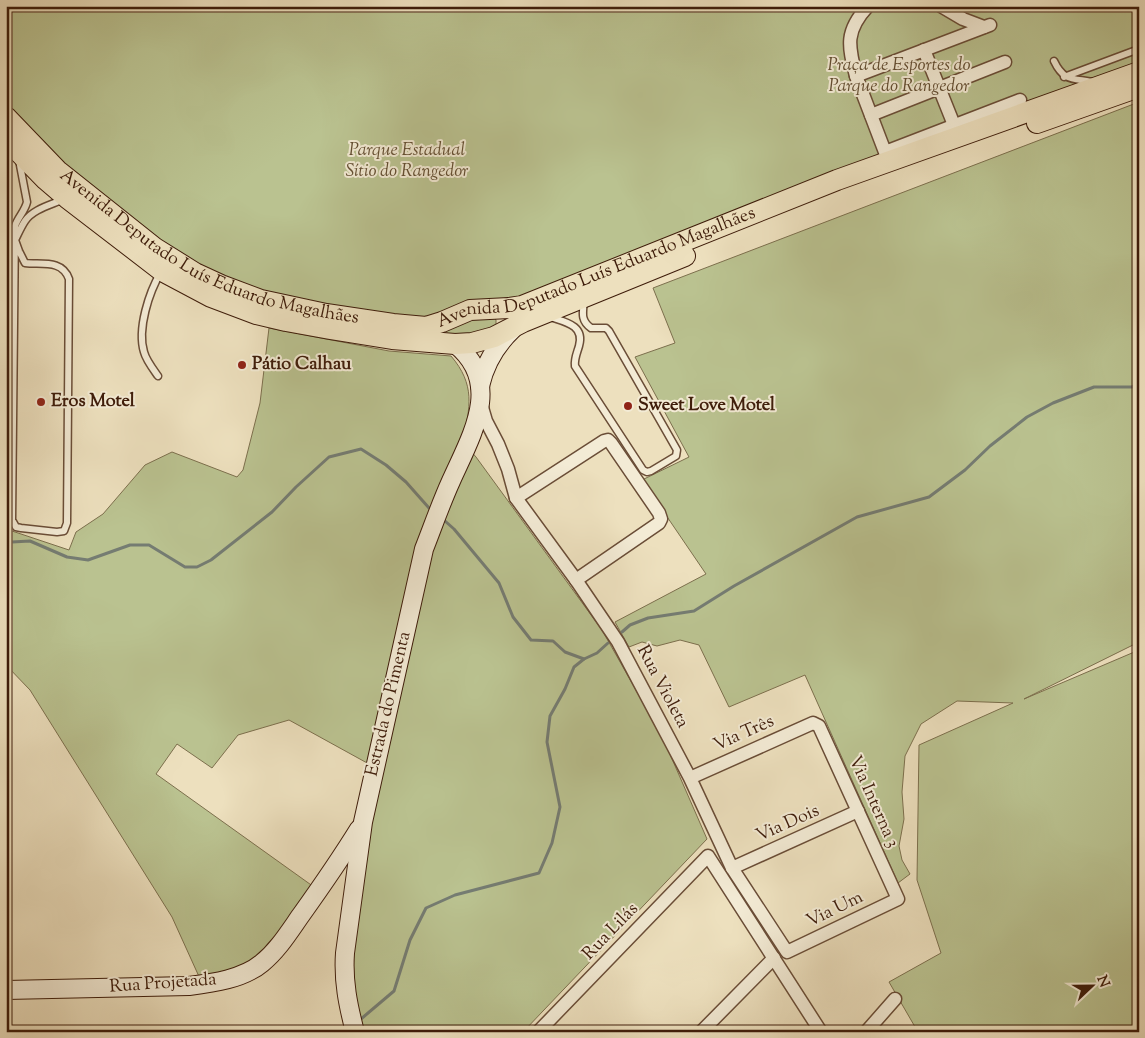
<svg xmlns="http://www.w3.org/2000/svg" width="1145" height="1038" font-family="'Sorts Mill Goudy',serif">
<rect width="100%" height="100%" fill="#ede0be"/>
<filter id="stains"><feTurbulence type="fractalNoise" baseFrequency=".004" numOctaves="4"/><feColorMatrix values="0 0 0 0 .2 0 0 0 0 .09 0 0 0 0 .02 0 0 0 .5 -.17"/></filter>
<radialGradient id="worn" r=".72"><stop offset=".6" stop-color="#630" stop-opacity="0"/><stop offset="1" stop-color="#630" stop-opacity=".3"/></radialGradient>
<g fill="#bac290" stroke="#7c6f4d">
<path d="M6,6H1139V66L521,302L414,321L256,292L175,254L46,151L6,106Z"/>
<path d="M1139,102V642L1024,699L1139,650V1032H918L889,982L941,953L917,880L919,745L1013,703L957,701L921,724L905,756L902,792L904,819L899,846L902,860L910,874L898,883L805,675L729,707L699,645L680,640L657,646L642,642L629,647L615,622L706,574L642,480L689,457L635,357L675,343L653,288Z"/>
<path d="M492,314L496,320V325C478,340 442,333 421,332Z"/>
<path d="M269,328L389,351L451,356C475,384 471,407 462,441L476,457L602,630L662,736L707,839L523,1032H359L346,974L378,769L289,720L238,735L212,768L177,744L156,774L314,887L254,965L201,981L172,917L30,690L6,665V529L69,550L76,532L103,514L145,465L172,452L237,477L243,470L260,403Z"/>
</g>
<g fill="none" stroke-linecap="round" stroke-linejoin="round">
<g stroke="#757c72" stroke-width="3">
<path d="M445,521L454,529L499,583L513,617L531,640L553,641L565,652L584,659L597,653L608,643"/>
<path d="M12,542L30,541L67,557L88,560L130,545H149L185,567H197L211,560L272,512L296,487L329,457L361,449L386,465L406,482L429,508"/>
<path d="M622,632L630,625L648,618L694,611L734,586L857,517L929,497L965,470L990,446L1027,417L1053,403L1094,387H1132L1139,382"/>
<path d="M361,1019L394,991L410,940L426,908L455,895L539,873L552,843L560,807L547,742L550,716L565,689L574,667L584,659"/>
</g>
<defs>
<g id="lane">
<path d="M1054,61C1064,82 1073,78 1093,82"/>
<path d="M1064,77L1139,49"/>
<path d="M19,160L27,202C25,211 18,217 15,226L12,520L16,527L21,528L57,532L64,531L67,523L69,279C62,259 41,265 25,263L19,251L15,240C18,234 21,227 25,221C33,209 51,205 64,199"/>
<path d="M550,317C565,322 585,325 579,346C577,353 574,359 575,366L643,470L647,472L651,471L676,456L677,450L609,331L606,328H591C580,320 583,312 584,300"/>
<path d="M158,376C153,369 146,360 144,352C137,329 149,292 161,272"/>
</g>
<g id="street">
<path d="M941,6L963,19L984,27"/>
<path d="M990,25L856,76L885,152L1020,100"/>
<path d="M924,50L954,125"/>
<path d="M856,76C848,45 845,31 868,6"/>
<path d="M871,115L1005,62"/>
<path d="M481,404L486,421L498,444L508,469L516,498L576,580L618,642L690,778L732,868L787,952L898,899L819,726L813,723L690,778"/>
<path d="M516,498L604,441L608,440L611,443L659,513L661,519L659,523L576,580"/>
<path d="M732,868L858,811"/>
<path d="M538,1032L708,856L821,1032"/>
<path d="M701,1032L774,958"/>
<path d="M866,1032L895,999"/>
</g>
<g id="secondary">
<path d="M480,386C485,364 497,344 513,329"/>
<path d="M6,990L189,986C213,983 243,979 262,963C278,950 289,932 301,915C321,887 341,858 359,829"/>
<path d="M355,1032C348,1005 343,981 345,953L363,822L424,549C433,526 441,503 451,481C471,436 504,383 455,344"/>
</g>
<g id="primary">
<path id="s1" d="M6,117L57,170L155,248L195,273L221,285L261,300L326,314L393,324L426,327L442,322L470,310L509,308L522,306L837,180L1139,72"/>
<path d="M1037,123L1139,87"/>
<path d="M6,139L46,180L67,198L162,271L211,297L256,314L286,321L330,329L392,339L455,344L472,343L494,337L523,322L685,256"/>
</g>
</defs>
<use href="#lane" stroke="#6a4d37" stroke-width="9"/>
<use href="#street" stroke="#6a4d37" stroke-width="15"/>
<use href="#secondary" stroke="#3e1c0a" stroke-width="20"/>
<use href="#primary" stroke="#3e1c0a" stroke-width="22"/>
<use href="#lane" stroke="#f3ebd5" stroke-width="6"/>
<use href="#street" stroke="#f3ebd5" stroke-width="12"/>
<use href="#secondary" stroke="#f3ebd5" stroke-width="18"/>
<use href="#primary" stroke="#ede0be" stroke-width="20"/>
</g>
<g fill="#8f2418" stroke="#f3ebd5" stroke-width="2">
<circle cx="242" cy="365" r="5"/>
<circle cx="41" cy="402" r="5"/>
<circle cx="628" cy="406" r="5"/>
</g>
<g text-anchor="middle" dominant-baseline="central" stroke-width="4" stroke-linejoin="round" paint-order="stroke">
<g font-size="18" font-style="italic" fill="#634e32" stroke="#f3ebd5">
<text x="899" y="66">Praça de Esportes do<tspan x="899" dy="21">Parque do Rangedor</tspan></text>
<text x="407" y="151">Parque Estadual<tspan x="407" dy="21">Sítio do Rangedor</tspan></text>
</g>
<g font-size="18" fill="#3e1c0a" stroke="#f3ebd5">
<text stroke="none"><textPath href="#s1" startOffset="248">Avenida Deputado Luís Eduardo Magalhães</textPath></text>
<text stroke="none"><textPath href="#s1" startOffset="666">Avenida Deputado Luís Eduardo Magalhães</textPath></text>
<text transform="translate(662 687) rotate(62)">Rua Violeta</text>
<text transform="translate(389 704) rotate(-77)">Estrada do Pimenta</text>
<text transform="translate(744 734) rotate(-24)">Via Três</text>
<text transform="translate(873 802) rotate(66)">Via Interna 3</text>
<text transform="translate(788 824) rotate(-24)">Via Dois</text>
<text transform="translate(835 910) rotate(-26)">Via Um</text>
<text transform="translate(611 932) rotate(-46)">Rua Lilás</text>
<text transform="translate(163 984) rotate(-4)">Rua Projetada</text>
</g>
<g font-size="18" font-weight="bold" fill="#3e1c0a" stroke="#f3ebd5" text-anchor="start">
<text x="252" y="365">Pátio Calhau</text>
<text x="51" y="402">Eros Motel</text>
<text x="638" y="406">Sweet Love Motel</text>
</g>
</g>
<rect width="1145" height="1038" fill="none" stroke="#ede0be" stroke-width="25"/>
<rect x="8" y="8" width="1130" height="1023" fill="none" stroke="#3e1c0a" stroke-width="2.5"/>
<rect x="12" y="12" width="1120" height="1013" fill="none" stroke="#3e1c0a"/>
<g transform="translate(1092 986) rotate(68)" stroke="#f3ebd5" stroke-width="4" paint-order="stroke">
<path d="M0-4L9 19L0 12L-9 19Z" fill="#3e1c0a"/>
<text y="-8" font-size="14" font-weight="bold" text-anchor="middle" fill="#3e1c0a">N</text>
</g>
<rect width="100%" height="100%" filter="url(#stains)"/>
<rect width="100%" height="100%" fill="url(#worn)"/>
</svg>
